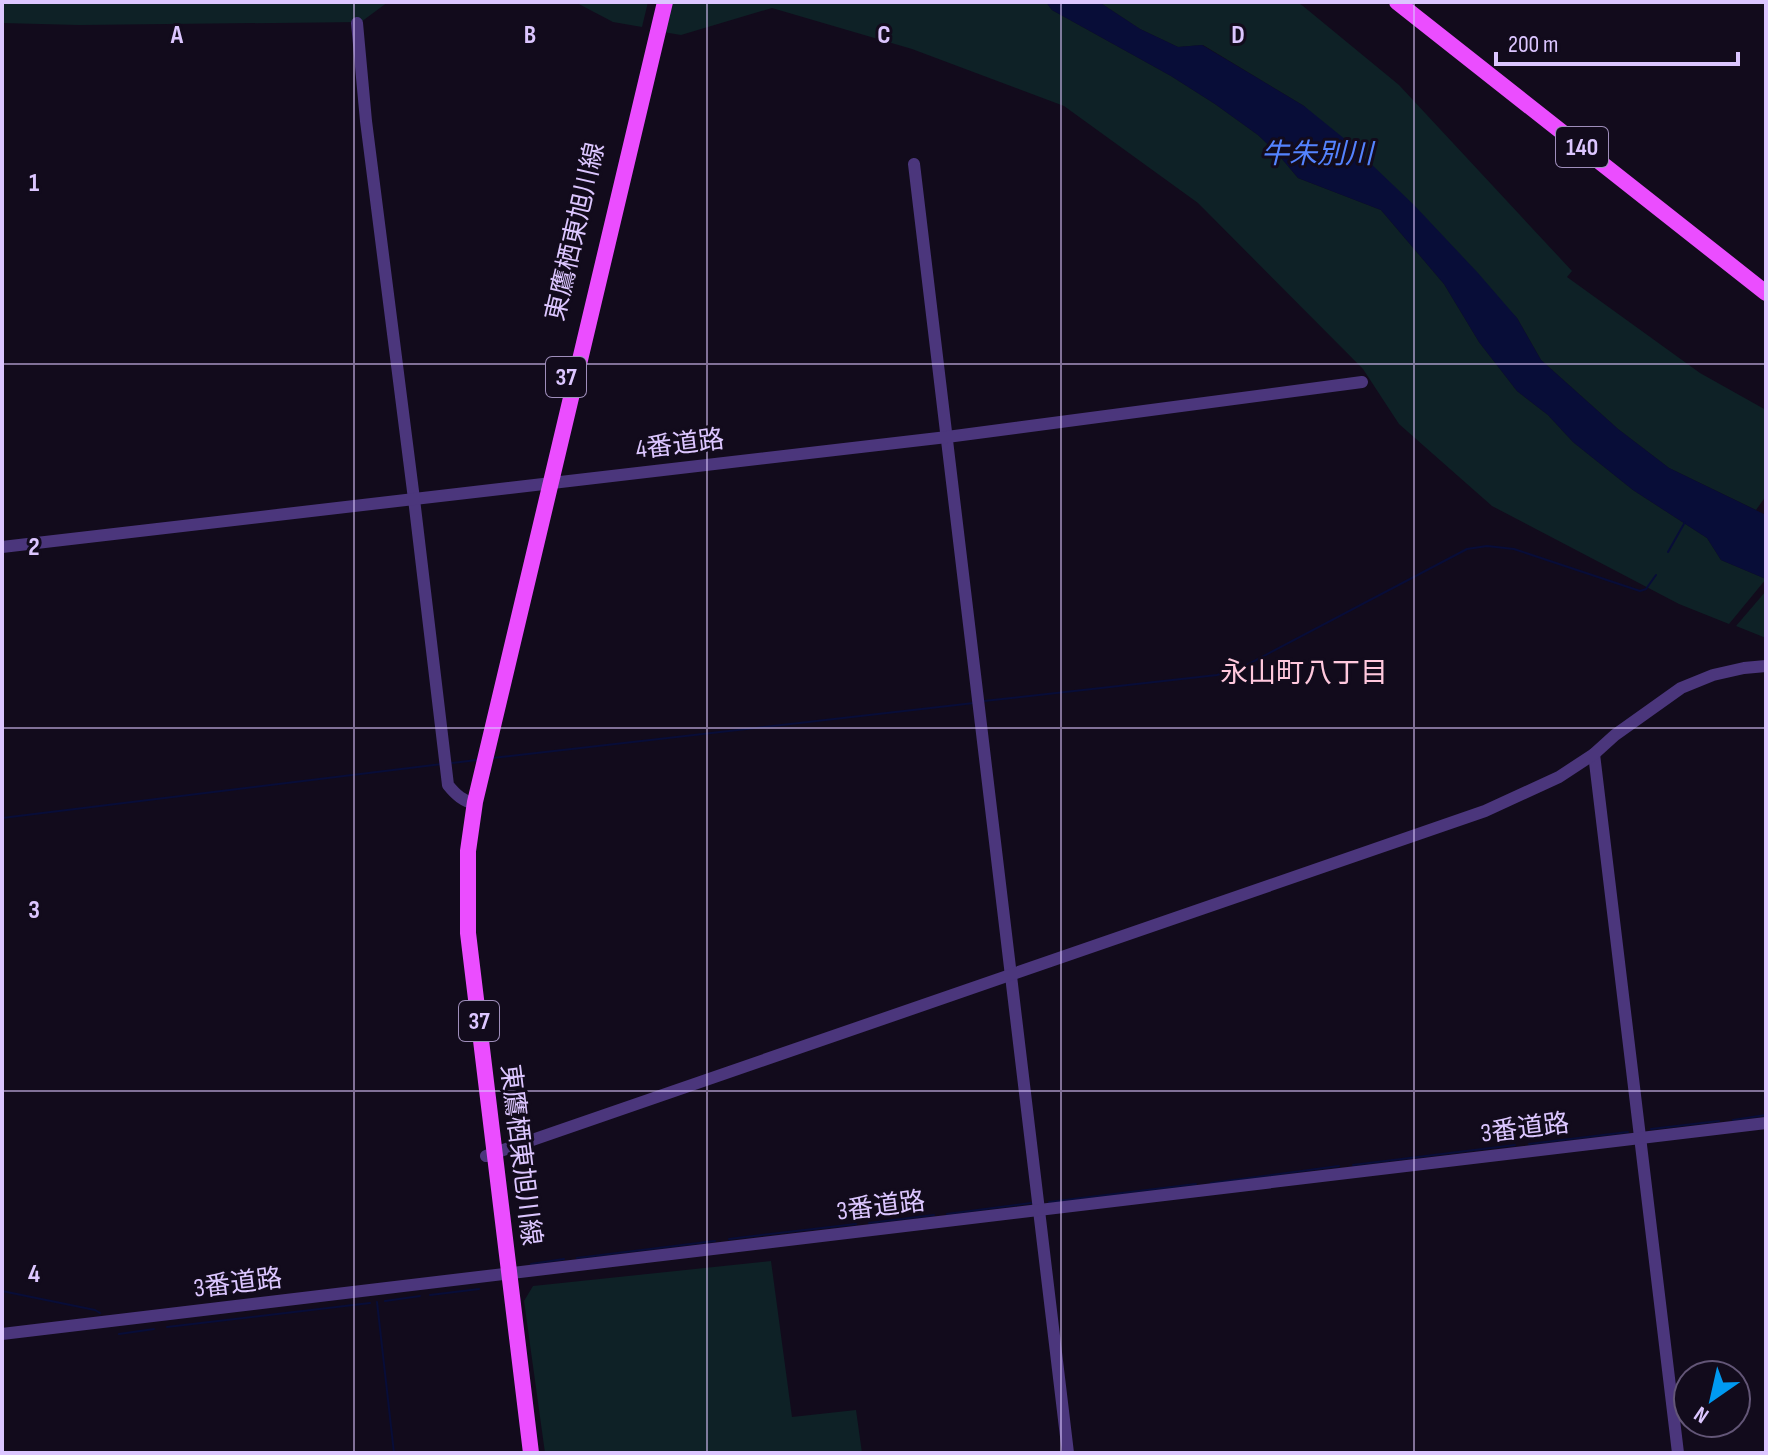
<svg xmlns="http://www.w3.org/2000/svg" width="1768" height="1455" font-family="'Sofia Sans Condensed','Noto Sans JP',sans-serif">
<rect width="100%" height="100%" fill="#120b1c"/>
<g fill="#0e2126">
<path d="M2,2H388L361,22L79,25L2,23Z"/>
<path d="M575,2H648L642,27L613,22Z"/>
<path d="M664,2H1046L1052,10L1171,76L1215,104L1258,135L1277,153L1298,178L1381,210L1444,284L1479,342L1517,391L1548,415L1573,442L1633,490L1707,538L1721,560L1766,579L1729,624L1679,604L1492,506L1399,424L1363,369L1198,203L1064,106L912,49L772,8L681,35L657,31Z"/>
<path d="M1099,2H1297L1303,6L1399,85L1572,271L1567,277L1700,373L1766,410V496L1756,510L1669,468L1618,429L1541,360L1517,318L1304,106L1203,45L1178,47L1140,29Z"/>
<path d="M1766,591V638L1736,626Z"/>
<path d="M771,1261L792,1417L856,1410L862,1453H545L524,1301L533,1286Z"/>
</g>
<path fill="#080d38" d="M1046,2H1099L1140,29L1178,47L1202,45L1304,106L1346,140L1414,205L1478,273L1517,318L1541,360L1618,429L1669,468L1766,515V579L1721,560L1707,538L1633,490L1573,442L1548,415L1517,391L1479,342L1444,284L1381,210L1298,178L1277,153L1258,135L1215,104L1171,76L1052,10Z"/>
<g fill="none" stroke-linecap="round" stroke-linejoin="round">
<g stroke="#080d38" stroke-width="2">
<path d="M1668,552L1685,522"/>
<path d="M984,701L1217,675L1241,668L1467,549L1487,546L1514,549L1640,591L1646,589L1656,575"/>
<path d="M492,758L974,703"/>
<path d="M452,763L477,760"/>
<path d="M2,818L442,764"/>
<path d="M1733,1120L1766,1115"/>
<path d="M1651,1129L1719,1121"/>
<path d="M1529,1144L1628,1132"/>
<path d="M1353,1165L1515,1145"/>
<path d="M1211,1183L1339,1166"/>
<path d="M1049,1202L1196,1184"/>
<path d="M947,1214L1031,1203"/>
<path d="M869,1223L934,1215"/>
<path d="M729,1239L856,1224"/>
<path d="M577,1258L715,1241"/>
<path d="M531,1264L564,1259"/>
<path d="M2,1291L95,1310L100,1313"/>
<path d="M430,1295L479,1289"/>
<path d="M385,1301L420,1296"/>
<path d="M377,1302L394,1453"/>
<path d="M167,1327L370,1303"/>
<path d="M119,1334L154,1329"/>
</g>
<g stroke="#4b367c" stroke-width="12">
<path d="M357,23L366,121L414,499L448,785C456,795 463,801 475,804"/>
<path d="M914,164L1068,1453"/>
<path d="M2,547L947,437L1362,382"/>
<path d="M1594,754L1678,1453"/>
<path d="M486,1156L1485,811L1559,777L1594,754L1615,735L1681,688L1713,675L1744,668L1766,666"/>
<path d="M2,1334L1766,1123"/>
</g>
<g stroke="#eb4dff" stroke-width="16">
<path d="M1397,2L1766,293"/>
<path d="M531,1453L468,933V851L475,802L665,2"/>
</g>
</g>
<path fill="none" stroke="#dcc6ff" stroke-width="2" stroke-opacity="0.55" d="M354,2V1453M707,2V1453M1061,2V1453M1414,2V1453M2,364H1766M2,728H1766M2,1091H1766"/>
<g text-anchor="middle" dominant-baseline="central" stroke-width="6" stroke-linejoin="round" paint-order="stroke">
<g fill="#120b1c" stroke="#9f8ebb" stroke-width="2">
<rect x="1556" y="127" width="52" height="40" rx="6"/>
<rect x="546" y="357" width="40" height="40" rx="6"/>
<rect x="459" y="1001" width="40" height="40" rx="6"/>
</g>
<g font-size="24" font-weight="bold" fill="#dcc6ff">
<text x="1582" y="147">140</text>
<text x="566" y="377">37</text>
<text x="479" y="1021">37</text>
</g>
<g font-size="26" fill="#dcc6ff" stroke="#120b1c">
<text transform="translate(576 232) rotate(-77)">東鷹栖東旭川線</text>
<text transform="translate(680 445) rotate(-7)">4番道路</text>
<text transform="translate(1525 1129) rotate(-7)">3番道路</text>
<text transform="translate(520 1155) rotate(83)">東鷹栖東旭川線</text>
<text transform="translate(881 1207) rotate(-7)">3番道路</text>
<text transform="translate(238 1284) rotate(-7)">3番道路</text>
</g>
<g font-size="28" font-style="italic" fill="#5483ff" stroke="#120b1c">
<text x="1317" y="154">牛朱別川</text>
</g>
<g font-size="28" fill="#ffc8dd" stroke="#120b1c">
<text x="1304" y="673">永山町八丁目</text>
</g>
</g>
<g font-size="26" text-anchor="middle" font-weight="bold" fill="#dcc6ff" stroke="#120b1c" stroke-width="6" stroke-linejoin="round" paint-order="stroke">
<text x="177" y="43">A</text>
<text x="530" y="43">B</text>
<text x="884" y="43">C</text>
<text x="1238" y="43">D</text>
<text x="34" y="191">1</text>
<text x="34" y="555">2</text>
<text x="34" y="918">3</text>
<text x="34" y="1282">4</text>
</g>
<rect width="1768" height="1455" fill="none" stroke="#dcc6ff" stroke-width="8"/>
<g transform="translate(1712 1399) rotate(214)"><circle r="38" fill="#120b1c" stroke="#635677" stroke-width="2"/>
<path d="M0-6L14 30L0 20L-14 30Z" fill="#009af1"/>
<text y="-12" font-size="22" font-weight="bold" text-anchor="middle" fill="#dcc6ff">N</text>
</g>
<path d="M1496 52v12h242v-12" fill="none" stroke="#dcc6ff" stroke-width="4"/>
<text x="1508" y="52" font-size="24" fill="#dcc6ff" stroke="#120b1c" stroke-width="6" paint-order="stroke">200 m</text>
</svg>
